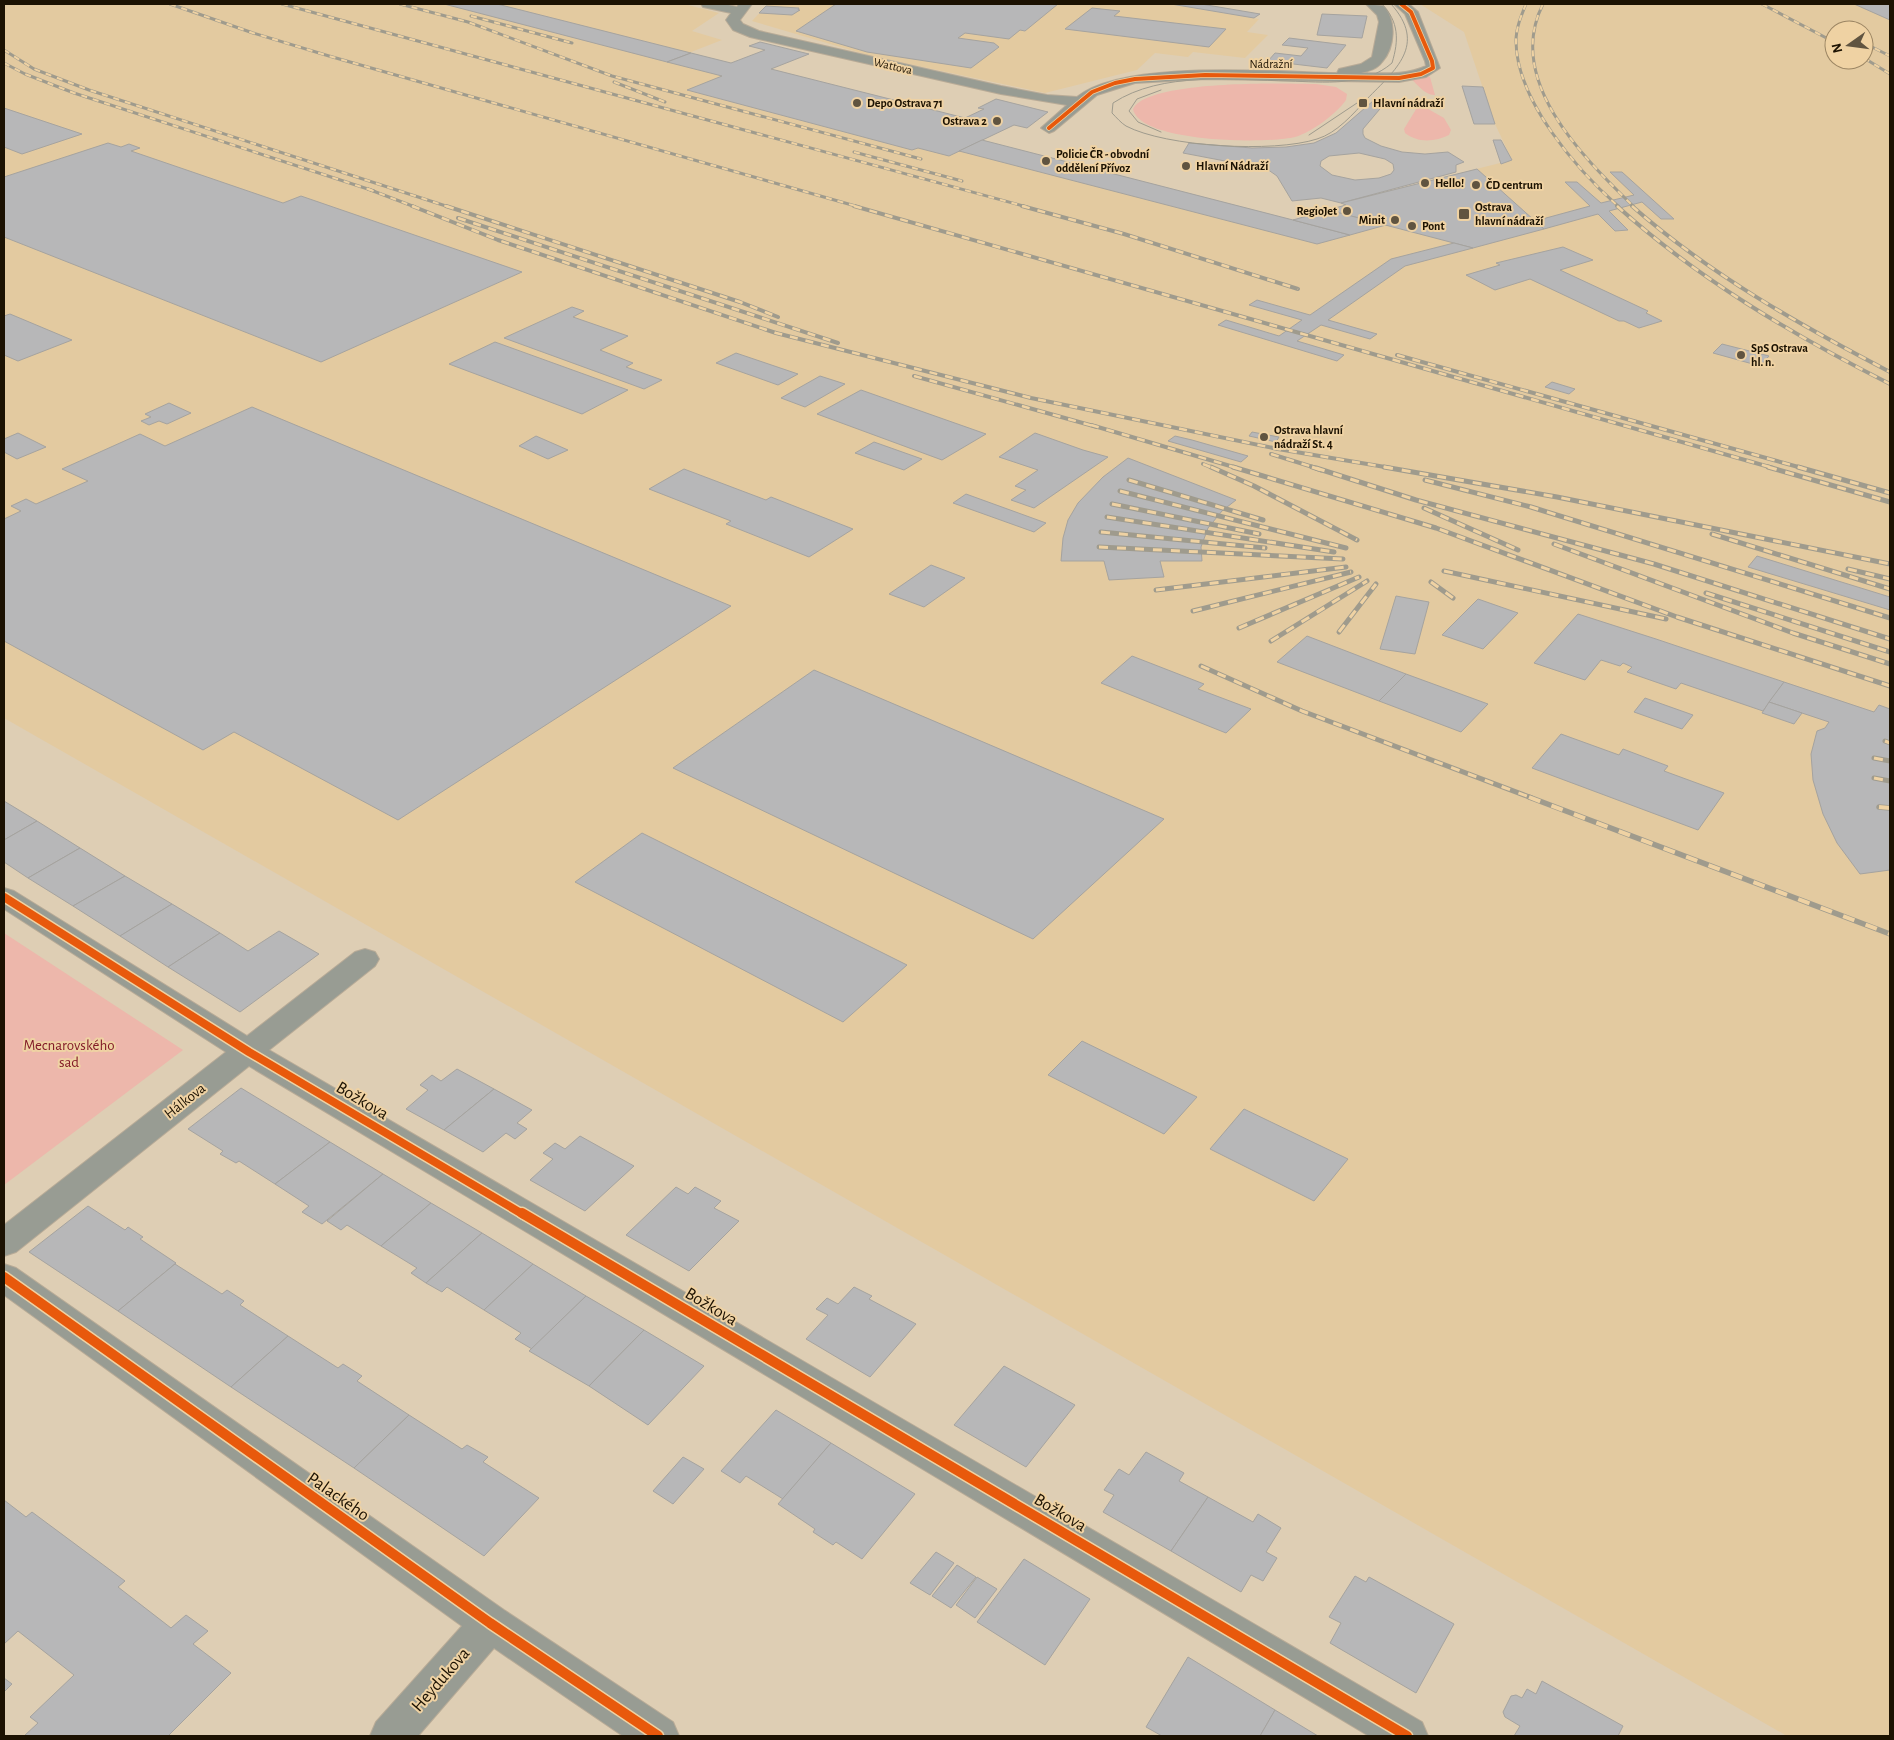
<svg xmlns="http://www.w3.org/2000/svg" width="1894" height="1740" font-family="'Alegreya Sans',sans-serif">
<rect width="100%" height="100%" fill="#deceb4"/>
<g fill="#e3caa0" fill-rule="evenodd">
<path d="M4,4H684L719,13L692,31L722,40L668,61L722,76L688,90L897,146L902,143L959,150L1316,243L1346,206L1341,203L1512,160L1495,124L1464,32L1420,4H1890V1736H1787L4,718ZM1834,30H1864V60H1834Z"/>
<path d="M768,4H1169L1259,19L1247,32L1268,35L1245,58L1193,52L1188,57L1155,53L1137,70L1045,93L871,56L752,21Z"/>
</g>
<g fill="#edb7ab">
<path d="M1427,76L1430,77L1435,95C1426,96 1418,85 1411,79Z"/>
<path d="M1316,84L1336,87L1347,94L1346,100C1336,114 1312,132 1295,137C1267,144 1140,143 1133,109C1146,80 1284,83 1316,84Z"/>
<path d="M1421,105L1444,118L1451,130L1449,135C1435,142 1417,143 1405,133L1404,129L1418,106Z"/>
<path d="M4,933L183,1050L4,1185Z"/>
</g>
<g fill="#b7b7b8" stroke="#a5a39f" fill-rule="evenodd">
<path d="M444,4H497L691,53L667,62Z"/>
<path d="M836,4H1058L1025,31L1020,30L1009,39L965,33L958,38L994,43L999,47L971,68L867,52L796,31Z"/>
<path d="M1171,4H1201L1260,14L1254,18Z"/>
<path d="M1854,4H1890V20Z"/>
<path d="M766,6L799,8L798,10H800L792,15L759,13Z"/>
<path d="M1092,8L1120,11L1114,16L1226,29L1209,47L1065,29Z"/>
<path d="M1322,14L1367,16L1362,38L1317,35Z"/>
<path d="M1289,38L1346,45L1327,68L1268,61L1275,53L1301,56L1308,48L1282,45Z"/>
<path d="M760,42L809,54L771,69L965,118L984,109L978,108L996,99L1048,112L1027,128L1014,125L949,156L918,148L912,150L687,90L722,76L667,62L691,53L731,63L765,50L749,46Z"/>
<path d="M1462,86L1483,87L1495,124H1474Z"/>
<path d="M1373,101L1385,103L1363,129V134L1365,138L1381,146L1402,152L1425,154L1448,152L1464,162L1456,165V172L1341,203L1321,198L1292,201L1277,176L1267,169L1183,153L1189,143L1252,148L1286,147L1314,143L1336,133ZM1359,153L1385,159L1393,164L1394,170L1391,174L1379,178L1355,180L1332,175L1320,166L1321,161L1329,156Z"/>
<path d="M4,108L82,134L22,154L4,147Z"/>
<path d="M982,140L1293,220L1350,235L1317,244L959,151Z"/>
<path d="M1493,140H1501L1512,160L1501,164Z"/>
<path d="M108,143L121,147L129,144L140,148L131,151L283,203L301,196L522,272L321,362L4,237V177Z"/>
<path d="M1477,169L1544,229L1473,248L1328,210L1346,205L1341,203Z"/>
<path d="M1610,172H1622L1674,219H1661L1642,202L1609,211L1628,230L1615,231L1598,214L1544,229L1535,221L1590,206L1565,182H1577L1601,203L1634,195Z"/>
<path d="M1328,210L1386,225L1350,235L1293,220Z"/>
<path d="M1454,243L1473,248L1405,266L1328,320L1377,334L1370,339L1321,325L1297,341L1344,355L1337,361L1218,325L1226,320L1279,336L1302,320L1249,305L1257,300L1310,315L1391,259Z"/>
<path d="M1563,247L1593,260L1560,270L1648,311L1646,313L1662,321L1639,328L1624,321H1619L1530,279L1495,290L1466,275L1500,265L1496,263Z"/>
<path d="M572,307L584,311L573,317L628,336L600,350L633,363L626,367L662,380L644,389L504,338Z"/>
<path d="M10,314L22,319L72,340L18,361L4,355V316Z"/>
<path d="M495,342L628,390L582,414L449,364Z"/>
<path d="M1722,344L1769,356L1760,366L1713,353Z"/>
<path d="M736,353L798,374L778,385L716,363Z"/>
<path d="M820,376L845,384L805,407L781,398Z"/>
<path d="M1552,382L1575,389L1569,394L1545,387Z"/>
<path d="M861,390L986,434L942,460L817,414Z"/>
<path d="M169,403L191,413L167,424L159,421L149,425L141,421L151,417L145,414Z"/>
<path d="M252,407L731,606L398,820L234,732L203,750L4,641V519L21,511L11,506L26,499L36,504L88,481L62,469L140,434L165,446Z"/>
<path d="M1252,432L1279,437L1276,442L1249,436Z"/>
<path d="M18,433L46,447L17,459L4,452V439Z"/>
<path d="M1035,433L1083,450L1108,457L1034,508L1011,500L1026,490L1015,486L1038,470L999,457Z"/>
<path d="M536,436L568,450L548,459L519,446Z"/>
<path d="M1175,436L1192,440L1248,456L1241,462L1168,441Z"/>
<path d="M874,442L922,459L904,470L855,453Z"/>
<path d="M1128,458L1236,500L1222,511L1208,528L1201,547L1202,561H1160L1164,577L1109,580L1104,561H1061L1063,538L1068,520L1078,503L1103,477Z"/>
<path d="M684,469L766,500L771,497L853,529L809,557L726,524L731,521L649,489Z"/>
<path d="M966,494L1046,523L1034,532L953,503Z"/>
<path d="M1757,556L1890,597V610L1748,567Z"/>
<path d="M931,565L965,578L924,607L889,594Z"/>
<path d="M1396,596L1429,602L1415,654L1380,649Z"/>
<path d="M1478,599L1518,613L1483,649L1442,635Z"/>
<path d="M1578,614L1656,639L1784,682L1763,711L1681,683L1676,689L1627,672L1632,667L1623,663L1620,666L1601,660L1585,680L1534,663Z"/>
<path d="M1307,636L1406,674L1379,701L1277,662Z"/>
<path d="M1132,656L1204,684L1198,689L1251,709L1226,733L1101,683Z"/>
<path d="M814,670L1164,819L1033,939L673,768Z"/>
<path d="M1406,674L1488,704L1461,732L1379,701Z"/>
<path d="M1784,682L1874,712L1879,705L1890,709V870L1860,874L1837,843L1823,814L1813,780L1811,754L1817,731L1825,728L1829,722L1769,702Z"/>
<path d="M1645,698L1693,715L1682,729L1634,712Z"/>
<path d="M1769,702L1802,713L1794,724L1762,713Z"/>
<path d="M1561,734L1619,755L1623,749L1668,766L1664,771L1724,793L1698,830L1532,768Z"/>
<path d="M4,801L37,821L4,840Z"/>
<path d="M37,821L80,848L28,878L4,862V840Z"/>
<path d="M642,833L907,965L843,1022L575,882Z"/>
<path d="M80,848L125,876L73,906L28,878Z"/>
<path d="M125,876L172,904L120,936L73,906Z"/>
<path d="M172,904L220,933L168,967L120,936Z"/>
<path d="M279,931L319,954L240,1012L168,967L220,933L248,951Z"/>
<path d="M1082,1041L1197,1097L1164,1134L1048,1075Z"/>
<path d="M457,1069L494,1089L444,1130L406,1109L428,1090L420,1085L432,1075L441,1081Z"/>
<path d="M241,1088L330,1142L275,1184L239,1161L236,1163L220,1154L223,1151L188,1129Z"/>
<path d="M494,1089L532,1110L517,1123L527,1129L515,1139L506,1133L483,1152L444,1130Z"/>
<path d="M1244,1109L1348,1159L1314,1201L1210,1149Z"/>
<path d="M580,1136L634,1166L585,1211L530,1180L553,1159L543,1153L555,1143L565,1149Z"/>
<path d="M330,1142L383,1174L322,1224L302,1212L309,1206L275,1184Z"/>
<path d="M383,1174L431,1203L381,1246L347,1225L341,1230L327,1221Z"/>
<path d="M676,1187L688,1194L695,1187L721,1201L714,1208L739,1221L689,1271L626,1235Z"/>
<path d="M431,1203L482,1233L426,1283L411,1273L417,1268L381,1246Z"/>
<path d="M88,1206L125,1230L128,1227L143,1237L140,1239L176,1263L118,1311L29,1252Z"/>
<path d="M482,1233L533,1264L484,1310L447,1287L442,1292L426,1283Z"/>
<path d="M175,1264L222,1294L227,1290L244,1301L240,1305L288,1336L231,1387L118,1311Z"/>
<path d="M533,1264L586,1296L532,1349L515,1339L521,1333L484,1310Z"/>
<path d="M854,1287L872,1296L869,1299L916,1324L870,1377L806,1339L828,1315L816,1309L827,1298L838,1304Z"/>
<path d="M586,1296L644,1330L589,1386L529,1351Z"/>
<path d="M644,1330L704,1366L648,1425L589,1386Z"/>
<path d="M288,1336L338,1368L343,1364L362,1376L357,1381L409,1415L354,1468L231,1387Z"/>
<path d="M1004,1366L1075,1405L1026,1467L954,1425Z"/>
<path d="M776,1410L831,1443L783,1499L746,1476L740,1483L721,1471Z"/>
<path d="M409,1415L462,1449L467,1445L488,1457L483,1462L539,1498L484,1556L354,1468Z"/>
<path d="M831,1443L915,1494L862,1559L836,1542L833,1545L813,1532L815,1529L778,1504Z"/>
<path d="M1146,1452L1184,1473L1179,1481L1208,1497L1171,1551L1103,1512L1114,1495L1104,1490L1119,1469L1129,1475Z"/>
<path d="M683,1457L704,1469L673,1504L653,1491Z"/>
<path d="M1208,1497L1253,1522L1258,1514L1281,1528L1266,1552L1277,1558L1263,1581L1251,1575L1241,1592L1171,1551Z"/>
<path d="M4,1500L26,1517L32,1512L125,1581L118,1587L171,1628L186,1615L208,1631L193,1644L231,1673L168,1736H24L38,1723L30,1717L74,1675L18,1631L4,1644Z"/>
<path d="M936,1552L954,1563L930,1595L910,1583Z"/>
<path d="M1024,1559L1090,1599L1045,1665L977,1622Z"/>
<path d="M957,1565L976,1577L951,1608L932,1596Z"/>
<path d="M1355,1576L1366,1582L1369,1577L1454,1624L1416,1693L1330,1643L1341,1623L1329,1617Z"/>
<path d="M977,1577L997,1589L975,1618L956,1605Z"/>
<path d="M1188,1657L1275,1710L1260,1736H1162L1146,1727Z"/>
<path d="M4,1678L12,1684L4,1692Z"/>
<path d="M1542,1681L1623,1726L1618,1736H1514L1520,1726L1505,1717L1503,1712L1511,1696L1516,1695L1522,1698L1527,1689L1536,1694Z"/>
<path d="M1275,1710L1318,1736H1260Z"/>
</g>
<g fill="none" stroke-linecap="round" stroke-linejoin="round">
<defs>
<g id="minor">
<path d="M701,4H724L737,7L739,4H752L740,20L743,24L759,31L1001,86L1047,95L1077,97C1123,59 1275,72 1337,73L1339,69L1361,64L1372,57L1379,22L1377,15L1366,4L1383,6C1397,19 1395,48 1382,62C1377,69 1369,71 1361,73C1383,73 1405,76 1426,66L1425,61L1405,14L1394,4H1409L1418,12L1440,68L1426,77L1399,82L1205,79L1135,83L1097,95L1054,131L1049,133L1041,128L1067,105L1001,94L750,37L733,30L726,20L731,13L703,7Z"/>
<path d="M4,888L14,891L247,1036L355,952L365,949L375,952L379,959L375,966L269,1050L1422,1722L1428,1736H1369L249,1066L16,1252L4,1256V1225L226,1052L4,909Z"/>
<path d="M4,1264L16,1268L504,1610L673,1722L679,1736H623L494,1648L418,1736H370L376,1722L462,1626L4,1295Z"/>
</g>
</defs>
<use href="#minor" stroke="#b8ab97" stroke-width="2"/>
<use href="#minor" fill="#989c93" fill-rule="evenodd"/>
<g stroke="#9f9b8d" stroke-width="1">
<path d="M1382,4C1399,22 1399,40 1392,63C1365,87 1323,82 1289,81C1233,80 1162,71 1113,103L1112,113C1116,117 1121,123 1126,126C1166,147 1274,153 1317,139C1337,133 1353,114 1367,99C1395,70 1428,45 1391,4"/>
<path d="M1161,90L1137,99L1129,111L1138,122L1161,132"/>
<path d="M1309,135L1357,103"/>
</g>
<defs>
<g id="rail-far3">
<path d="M170,4L253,33L329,56L859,207"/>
<path d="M282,4L1027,207"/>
<path d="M400,4L468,22L612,76L921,159"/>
<path d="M1526,4C1521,16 1516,28 1516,41C1516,100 1577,170 1619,207"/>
<path d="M1543,4C1504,81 1584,158 1634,207"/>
<path d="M1762,4L1834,42"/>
<path d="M471,16L572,43"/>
<path d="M1864,43L1890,56"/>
<path d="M4,50L34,69L89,90L449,207"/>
<path d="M1864,58L1890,74"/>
<path d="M4,63L25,74L74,93L374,191"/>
<path d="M614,82L665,102"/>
<path d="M854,152L962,181"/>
<path d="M368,189L415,207"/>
</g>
<g id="rail-far2">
<path d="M412,206L498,240L776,333L1031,398L1278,449L1391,468"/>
<path d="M446,206L740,302L778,317"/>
<path d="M854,206L1773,468"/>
<path d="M1022,206L1124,234L1298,289"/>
<path d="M1617,206C1698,279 1793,335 1890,384"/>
<path d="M1632,206C1709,274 1800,325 1890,372"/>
<path d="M458,218L838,343"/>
<path d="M1397,355L1802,468"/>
<path d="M914,376L1097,427"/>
<path d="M1091,425L1237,468"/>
<path d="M1271,454L1316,468"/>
<path d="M1203,464L1213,468"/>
</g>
<g id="rail-far1">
<path d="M1211,467L1254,486L1357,540"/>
<path d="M1233,467L1436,528L1677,617L1890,686"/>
<path d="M1312,467L1321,470"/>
<path d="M1384,467L1557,497L1890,564"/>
<path d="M1768,467L1890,502"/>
<path d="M1798,467L1890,493"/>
<path d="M1316,468L1416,500L1654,564L1890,639"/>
<path d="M1129,480L1263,520"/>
<path d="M1425,480L1531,507L1890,618"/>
<path d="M1120,491L1346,548"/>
<path d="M1112,504L1259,534"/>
<path d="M1424,508L1518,550"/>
<path d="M1107,517L1334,552"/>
<path d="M1101,532L1265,548"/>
<path d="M1712,534L1890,589"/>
<path d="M1554,544L1793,633L1890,664"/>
<path d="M1099,547L1343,559"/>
<path d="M1848,569L1890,579"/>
<path d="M1444,571L1666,619"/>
<path d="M1431,582L1453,598"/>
<path d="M1156,590L1346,567"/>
<path d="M1706,593L1890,652"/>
<path d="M1193,611L1351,572"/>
<path d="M1239,628L1359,577"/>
<path d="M1339,632L1376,584"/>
<path d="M1271,641L1367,581"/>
<path d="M1201,666L1302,711L1532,798"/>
<path d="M1885,741L1890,743"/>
<path d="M1874,758L1890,761"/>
<path d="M1874,778L1890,781"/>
</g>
<g id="rail">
<path d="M1529,797L1890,934"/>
<path d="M1879,807L1890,808"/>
</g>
</defs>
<use href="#rail-far3" stroke="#9f9b8d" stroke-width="3"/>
<use href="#rail-far2" stroke="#9f9b8d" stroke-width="4"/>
<use href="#rail-far1" stroke="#9f9b8d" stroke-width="5"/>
<use href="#rail" stroke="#9f9b8d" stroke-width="5.5"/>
<use href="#rail-far3" stroke="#efd2a3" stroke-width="2" stroke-dasharray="6" stroke-linecap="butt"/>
<use href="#rail-far2" stroke="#efd2a3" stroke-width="2.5" stroke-dasharray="8" stroke-linecap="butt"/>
<use href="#rail-far1" stroke="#efd2a3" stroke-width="3" stroke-dasharray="9" stroke-linecap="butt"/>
<use href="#rail" stroke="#efd2a3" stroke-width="4" stroke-dasharray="12" stroke-linecap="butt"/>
<defs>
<path id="cycleway-far2" d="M1049,128L1092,92L1115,83L1135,79L1205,75L1399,78L1421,74L1433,68L1432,61L1411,12L1401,4"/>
<path id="cycleway-far1" d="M4,897L249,1052L524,1215"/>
<g id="cycleway">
<path d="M522,1213L1407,1736"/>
<path d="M4,1277L490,1623L658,1736"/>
</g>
</defs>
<use href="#cycleway-far2" stroke="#efd2a3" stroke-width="5.5"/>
<use href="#cycleway-far1" stroke="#efd2a3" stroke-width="11"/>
<use href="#cycleway" stroke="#efd2a3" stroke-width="13"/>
<use href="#cycleway-far2" stroke="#e8590c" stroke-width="4"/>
<use href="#cycleway-far1" stroke="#e8590c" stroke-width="8"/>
<use href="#cycleway" stroke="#e8590c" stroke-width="10"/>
</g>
<g fill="#605440" stroke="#efd2a3" stroke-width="2">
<circle cx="857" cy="103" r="5"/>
<rect x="1358" y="98" width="10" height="10" rx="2.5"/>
<circle cx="997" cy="121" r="5"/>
<circle cx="1046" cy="161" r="5"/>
<circle cx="1186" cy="166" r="5"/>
<circle cx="1425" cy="183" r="5"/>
<circle cx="1476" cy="185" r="5"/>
<circle cx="1347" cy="211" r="5"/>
<rect x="1458" y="208" width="12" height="12" rx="2.5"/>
<circle cx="1395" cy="220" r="5"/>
<circle cx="1412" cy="226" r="5"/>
<circle cx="1741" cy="355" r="5"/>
<circle cx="1264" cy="437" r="5"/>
</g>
<g text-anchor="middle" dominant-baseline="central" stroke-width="4" stroke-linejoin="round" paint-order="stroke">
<g font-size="12" fill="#1c1202" stroke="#efd2a3">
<text x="1271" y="64">Nádražní</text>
<text transform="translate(893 66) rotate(13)">Wattova</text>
</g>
<g font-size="12" font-weight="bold" fill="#1c1202" stroke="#efd2a3" text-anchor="start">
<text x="867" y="103">Depo Ostrava 71</text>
<text x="1373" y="103">Hlavní nádraží</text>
<text x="987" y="121" text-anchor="end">Ostrava 2</text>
<text x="1056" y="154">Policie ČR - obvodní<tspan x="1056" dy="14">oddělení Přívoz</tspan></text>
<text x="1196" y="166">Hlavní Nádraží</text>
<text x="1435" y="183">Hello!</text>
<text x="1486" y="185">ČD centrum</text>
<text x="1475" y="207">Ostrava<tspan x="1475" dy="14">hlavní nádraží</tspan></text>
<text x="1337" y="211" text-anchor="end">RegioJet</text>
<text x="1385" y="220" text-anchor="end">Minit</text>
<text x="1422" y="226">Pont</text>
<text x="1751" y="348">SpS Ostrava<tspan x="1751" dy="14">hl. n.</tspan></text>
<text x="1274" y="430">Ostrava hlavní<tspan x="1274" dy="14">nádraží St. 4</tspan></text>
</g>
<g font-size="15" fill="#831c29" stroke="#efd2a3">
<text x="69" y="1045">Mecnarovského<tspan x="69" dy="17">sad</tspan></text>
</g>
<g font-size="15" fill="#1c1202" stroke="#efd2a3">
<text transform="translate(185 1101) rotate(-38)">Hálkova</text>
</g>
<g font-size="18" fill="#1c1202" stroke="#efd2a3">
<text transform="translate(362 1101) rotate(31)">Božkova</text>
<text transform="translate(711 1307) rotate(31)">Božkova</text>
<text transform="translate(338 1497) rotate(35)">Palackého</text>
<text transform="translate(1060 1513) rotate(31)">Božkova</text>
<text transform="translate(441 1680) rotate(-49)">Heydukova</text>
</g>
</g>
<rect width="1894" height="1740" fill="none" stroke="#1c1202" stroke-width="10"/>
<g transform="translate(1849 45) rotate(256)"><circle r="24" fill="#efd2a3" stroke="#9b8563"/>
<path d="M0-4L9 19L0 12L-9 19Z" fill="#605440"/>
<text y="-8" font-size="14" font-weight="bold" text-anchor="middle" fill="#1c1202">N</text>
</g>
</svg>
